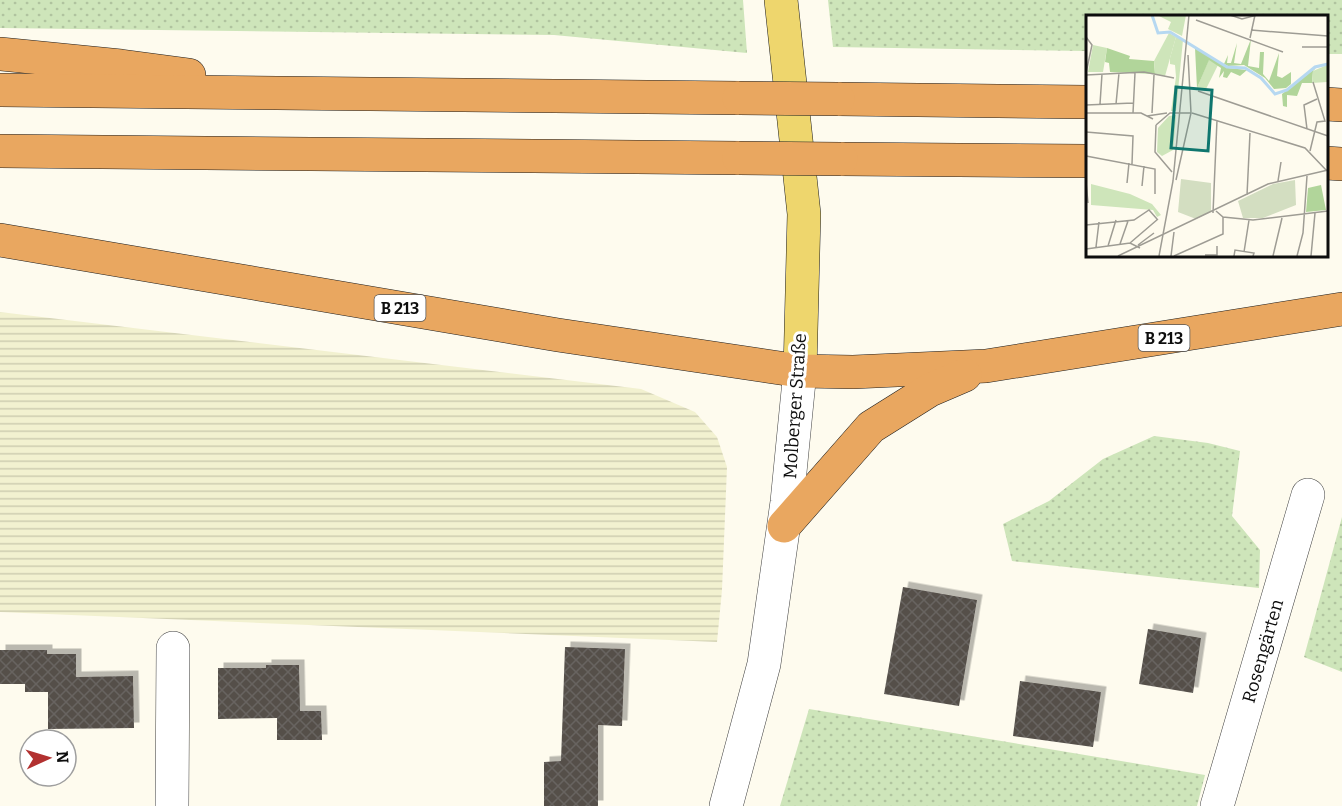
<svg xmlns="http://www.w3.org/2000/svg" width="1342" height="806" font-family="Bitter,serif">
<defs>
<pattern id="farmland-rules" width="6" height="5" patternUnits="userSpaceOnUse" patternTransform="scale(1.5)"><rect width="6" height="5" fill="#f2f1d0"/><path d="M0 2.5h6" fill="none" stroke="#cecdb1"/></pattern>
<pattern id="grass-dots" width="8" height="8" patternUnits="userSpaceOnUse" patternTransform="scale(1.5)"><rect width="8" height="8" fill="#cee5ba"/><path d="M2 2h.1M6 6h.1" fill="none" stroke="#b0c39f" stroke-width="1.8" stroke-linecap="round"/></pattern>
<pattern id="building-cross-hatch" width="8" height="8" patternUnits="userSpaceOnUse" patternTransform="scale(1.5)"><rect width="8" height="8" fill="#544f4a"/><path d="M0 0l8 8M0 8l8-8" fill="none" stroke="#686460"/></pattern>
<filter id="shadow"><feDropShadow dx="5.5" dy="-5.5" stdDeviation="0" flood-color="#0004"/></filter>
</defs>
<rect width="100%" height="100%" fill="#fefbee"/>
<path fill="url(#farmland-rules)" d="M0,312L641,389L695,412L717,437L727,467L722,590L717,642L0,612Z"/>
<g fill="url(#grass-dots)">
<path d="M0,0H743L747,53L554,35L0,28Z"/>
<path d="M828,0H1342V54H1326V16H1087V51L833,47Z"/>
<path d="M1154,436L1208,443L1240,451L1232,516L1260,550L1259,588L1012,561L1003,524L1049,501L1103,459Z"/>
<path d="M1342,517V672L1304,657Z"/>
<path d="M809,709L1205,775L1197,806H780Z"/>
</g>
<g fill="url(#building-cross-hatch)" filter="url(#shadow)">
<path d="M903,587L977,600L959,706L884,694Z"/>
<path d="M1148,629L1201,638L1193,693L1139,684Z"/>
<path d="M565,647L625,649L622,726L598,725V806H544V762L561,761Z"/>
<path d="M0,650H47V654H76V677L133,676L134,728L48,729V692H25V684H0Z"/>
<path d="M266,665H299L300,711H321L322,740H277V718L218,719V668H266Z"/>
<path d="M1020,681L1101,692L1093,747L1013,736Z"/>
</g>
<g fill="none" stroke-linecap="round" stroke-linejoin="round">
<defs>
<g id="minor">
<path d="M172,806L173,648"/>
<path d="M726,806L764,664L787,502L800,371"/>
<path d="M1217,806L1308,495"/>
</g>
<path id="major" d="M781,0L804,214L800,371"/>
<g id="highway">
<path d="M0,54L121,66L189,75"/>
<path d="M0,90L739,98"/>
<path d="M838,99L1087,102"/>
<path d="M1326,104L1342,105"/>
<path d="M0,151L739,158"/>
<path d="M841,159L1087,161"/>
<path d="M1326,163L1342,164"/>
<path d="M0,240L558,335L800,371L853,372L986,366L1342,309"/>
<path d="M784,526L871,427L930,390L965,375"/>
</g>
</defs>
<use href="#minor" stroke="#404040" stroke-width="34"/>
<use href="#major" stroke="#1e1e1e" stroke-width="34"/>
<use href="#highway" stroke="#1e1e1e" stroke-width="34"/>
<use href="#minor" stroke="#fff" stroke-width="33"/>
<use href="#major" stroke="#eed66d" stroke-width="33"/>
<use href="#highway" stroke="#e9a760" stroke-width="33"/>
<defs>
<g id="highway-bridge">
<path d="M739,98L838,99"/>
<path d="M739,158L841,159"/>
</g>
</defs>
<use href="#highway-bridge" stroke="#1e1e1e" stroke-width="34" stroke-linecap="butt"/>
<use href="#highway-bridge" stroke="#e9a760" stroke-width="33"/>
</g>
<g text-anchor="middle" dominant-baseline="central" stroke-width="6" stroke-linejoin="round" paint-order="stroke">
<g fill="#fff" stroke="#565656" stroke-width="1.5">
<rect x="374.5" y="295" width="51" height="26" rx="4.5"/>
<rect x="1138.5" y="325" width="51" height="26" rx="4.5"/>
</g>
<g font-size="16" font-weight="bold" fill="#0d0d0d">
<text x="400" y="308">B 213</text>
<text x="1164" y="338">B 213</text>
</g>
<g font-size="18" fill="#0d0d0d" stroke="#fff">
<text transform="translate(795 406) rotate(-86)">Molberger Straße</text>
<text transform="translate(1263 651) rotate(-74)">Rosengärten</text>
</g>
</g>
<g transform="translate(1086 15)">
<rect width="242" height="242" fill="#fefbee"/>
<path d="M71,0H100L96,21L82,14L85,7ZM90,22L97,25L90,96H85L90,62L89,50L84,49V43ZM7,30L21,33L17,57H2ZM123,44L132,50L119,76L111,73ZM90,100L87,135L76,141L71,137L72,113L83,101Z" fill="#cee5ba"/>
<path d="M165,24L162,51L173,53L174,37H178L177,59L183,66L193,38L191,61L196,63L205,57V69L200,73L188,74L179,63L158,50L142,51L138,49L142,40L141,48H145L151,28L148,48L155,49ZM21,33L44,41L43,44L68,46L69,59L24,57L23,48L19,47ZM109,33L142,53L161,55L154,61L145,57L141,63L137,62L138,56L133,63L135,53L123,45L111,73ZM231,52L227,56L226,68H216L211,81L201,80V92L197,91L196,79ZM235,170L240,195L220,197L222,173Z" fill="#b1d59a"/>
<path d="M83,18L90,22L79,61L69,59L68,46Z" fill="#cee5ba"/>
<path d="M95,164L125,168V197L110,204L92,197ZM209,165L210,190L177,203H157L152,186L187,169Z" fill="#d3dec1"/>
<path d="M241,50V67L226,68L227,56ZM5,169L44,179L66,189L75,200L71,202L67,195L5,190Z" fill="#cee5ba"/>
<path fill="none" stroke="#b6d8f1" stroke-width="3" d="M66,0L72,18L84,17L141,52L159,53L175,63L189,79L201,75L229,52L242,49"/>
<path fill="none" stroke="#9e9c94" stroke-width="1.5" d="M144,0L156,4L171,0M110,5L197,37M165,15L242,21M0,22L6,30L0,58M164,23L169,0M216,32H242M0,60L58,57L88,63M112,76L242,121M14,89L16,59M30,89L33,58M0,90L47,88M0,98H55L67,104M47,98L49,58M66,98L68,60M106,98L219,133L241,156M61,101L81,98M70,110L84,98H105M70,110L69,137L86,157M221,114L218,90L231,84M0,117L47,121L46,149M224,136L231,107L239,106L227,67M0,141L69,154V179M90,165L105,98L102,40M192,166L195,147M0,167L2,188M41,168L43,148M56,171L58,151M161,180L164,118M130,196L137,202L167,205L242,196M127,198L131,105M0,210L48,205L63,195L71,204M44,228L72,204M34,229L42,206M52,230L68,218M22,231L30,205M10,232L13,207M0,234L44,228L54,233M158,237L163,205M119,240H131V231M32,241L182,169L242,155M73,241L87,166L103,0M85,241L88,217M88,241L137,219V202M148,241L149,235L168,238L167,241M187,241L196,203M211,241L217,218L221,161M225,241L229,198"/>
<path fill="#0f766e" fill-opacity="0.15" stroke="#0f766e" stroke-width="3" d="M90,72L126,75L122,136L85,133Z"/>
<rect width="242" height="242" fill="none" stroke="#0d0d0d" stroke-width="3"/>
</g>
<g transform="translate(48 758) rotate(86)"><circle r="28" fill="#ffffff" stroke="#9e9e9e" stroke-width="1.5"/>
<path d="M0-4.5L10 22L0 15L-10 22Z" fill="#b23130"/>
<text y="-9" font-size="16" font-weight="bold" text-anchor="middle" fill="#0d0d0d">N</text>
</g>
</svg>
